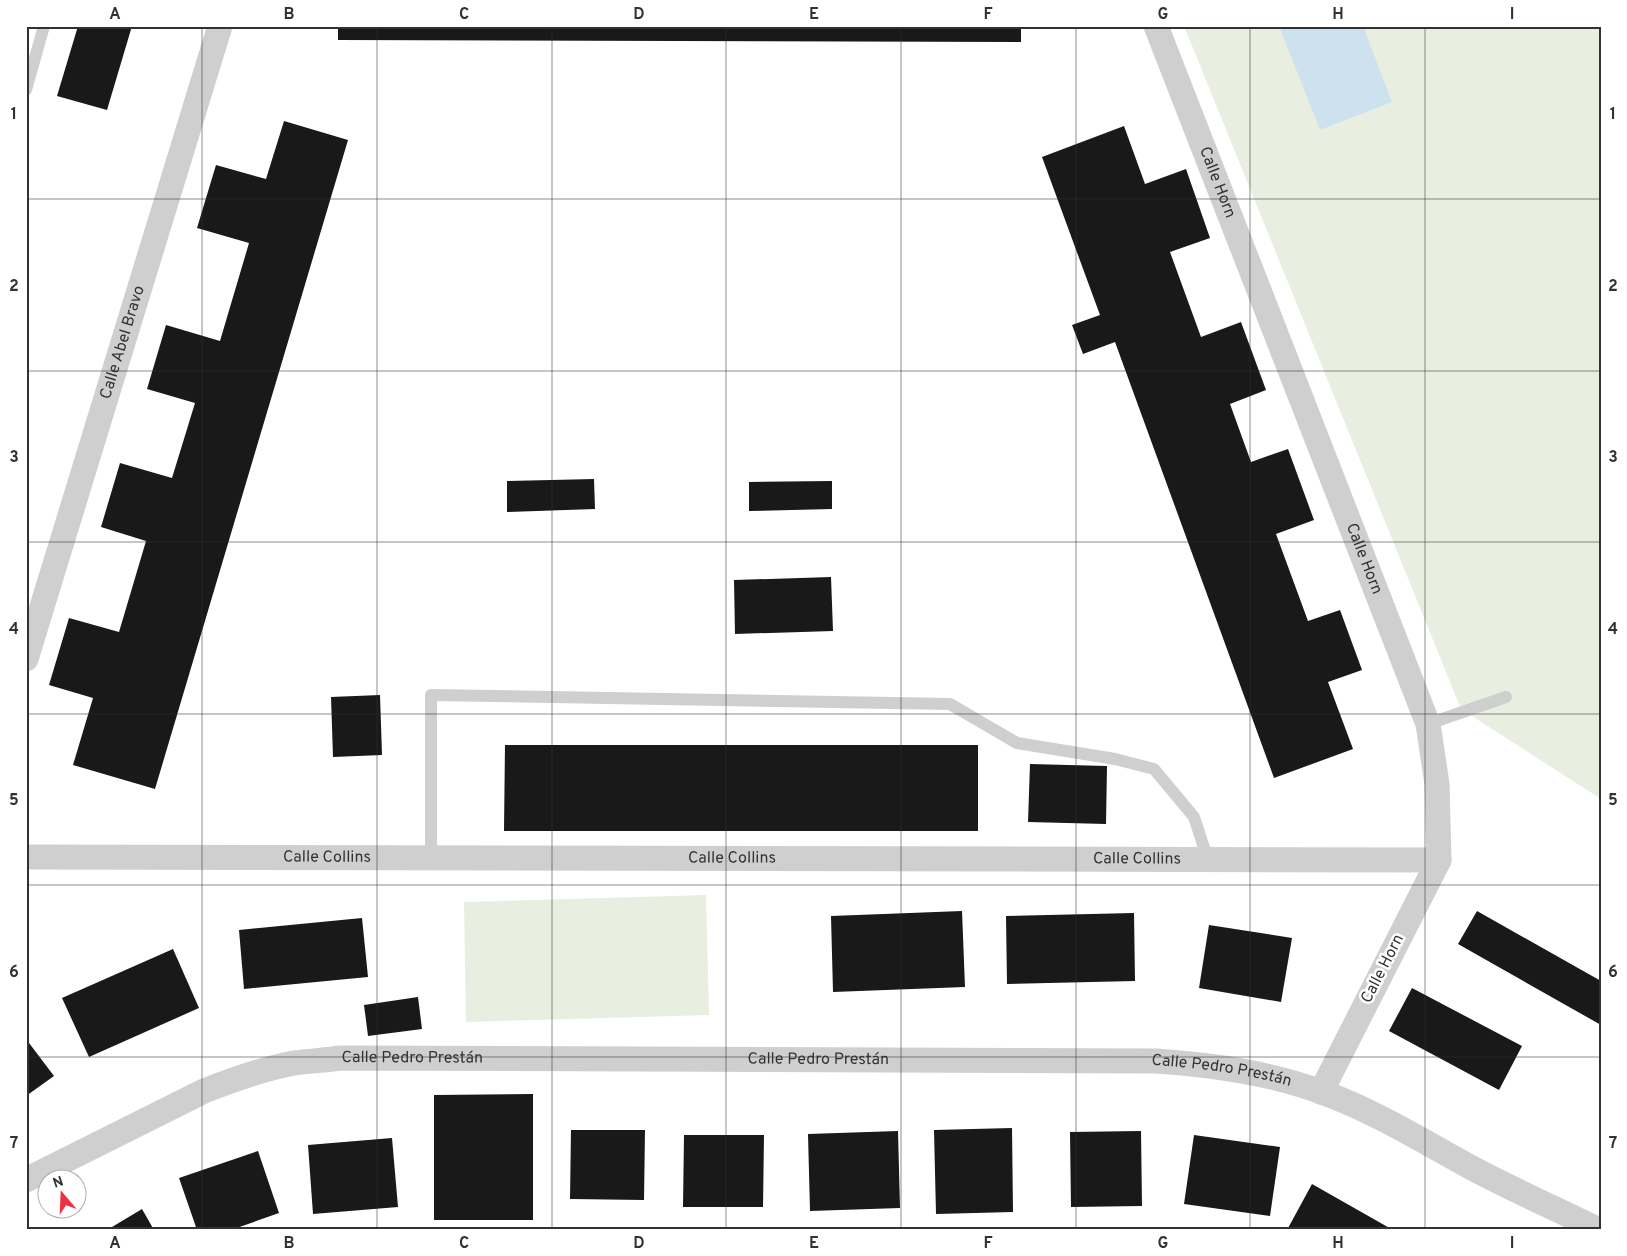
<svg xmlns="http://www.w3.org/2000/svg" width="1627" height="1256" font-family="Overpass,sans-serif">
<rect width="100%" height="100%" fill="#fff"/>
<g fill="#e9efe0">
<path d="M1184,26H1601V799L1461,709Z"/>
<path d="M706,895L709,1015L466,1022L464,902Z"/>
</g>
<path fill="#cde2ee" d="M1279,26H1363L1392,102L1320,130Z"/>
<g fill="#191919">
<path d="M78,26H132L107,110L57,96Z"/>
<path d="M338,26H1021V42L338,40Z"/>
<path d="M284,121L348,140L155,789L73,765L93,698L49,685L69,618L119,632L146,541L101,527L120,463L172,478L195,403L147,389L166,325L220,341L249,243L197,228L216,165L266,179Z"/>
<path d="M1124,126L1145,184L1186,169L1210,238L1170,252L1201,337L1241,322L1266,390L1230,404L1251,462L1288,449L1314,520L1276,534L1308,621L1340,610L1362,670L1328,682L1353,749L1274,778L1115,342L1083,354L1072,325L1100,315L1042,157Z"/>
<path d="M594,479L595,509L507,512V481Z"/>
<path d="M832,481V509L749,511V482Z"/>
<path d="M831,577L833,631L735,634L734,580Z"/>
<path d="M380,695L382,755L333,757L331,697Z"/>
<path d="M505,745H978V831H504Z"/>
<path d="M1030,764L1107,766L1106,824L1028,822Z"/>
<path d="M962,911L965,987L833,992L831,916Z"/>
<path d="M1477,911L1601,981V1025L1458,944Z"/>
<path d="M1134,913L1135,981L1007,984L1006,916Z"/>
<path d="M362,918L368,977L244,989L239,930Z"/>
<path d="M1209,925L1292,938L1281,1002L1199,988Z"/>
<path d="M173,949L199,1008L89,1057L62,998Z"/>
<path d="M1412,988L1522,1046L1499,1090L1389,1031Z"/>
<path d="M418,997L422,1029L368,1036L364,1005Z"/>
<path d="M26,1039L54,1076L26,1096Z"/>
<path d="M533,1094V1220H434V1095Z"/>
<path d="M1012,1128L1013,1212L936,1214L934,1130Z"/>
<path d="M571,1130H645L644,1200L570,1199Z"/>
<path d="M898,1131L900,1208L810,1211L808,1134Z"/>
<path d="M1141,1131L1142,1206L1071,1207L1070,1132Z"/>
<path d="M684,1135H764L763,1207H683Z"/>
<path d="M1194,1135L1280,1147L1270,1216L1184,1204Z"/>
<path d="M392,1138L398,1207L313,1214L308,1145Z"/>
<path d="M258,1151L279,1213L231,1230H197L179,1178Z"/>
<path d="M1312,1184L1393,1230H1287Z"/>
<path d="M142,1209L154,1230H107Z"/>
</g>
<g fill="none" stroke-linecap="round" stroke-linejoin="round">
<g stroke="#cfcfcf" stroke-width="12">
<path d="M26,90L44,26"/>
<path d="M1428,724L1506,697"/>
<path d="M431,857V695L950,704L1017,743L1115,759L1154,769L1194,817L1208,860"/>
</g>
<g stroke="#cfcfcf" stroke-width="25">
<path id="s1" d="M1156,26L1428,724L1437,784L1439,860L1321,1092"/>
<path id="s2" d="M26,659L220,26"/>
<path id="s3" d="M26,857L1439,860"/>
<path id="s4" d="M26,1180L204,1091C234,1079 263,1069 294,1063C310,1061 326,1060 341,1058L1156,1061C1214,1065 1272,1073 1327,1094C1378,1113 1424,1142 1472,1168C1513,1190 1557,1209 1599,1230"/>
</g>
</g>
<path fill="none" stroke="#323232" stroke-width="1" stroke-opacity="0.55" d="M202,26V1230M377,26V1230M552,26V1230M726,26V1230M901,26V1230M1076,26V1230M1250,26V1230M1425,26V1230M26,199H1601M26,371H1601M26,542H1601M26,714H1601M26,885H1601M26,1057H1601"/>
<g text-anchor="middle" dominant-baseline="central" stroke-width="5" stroke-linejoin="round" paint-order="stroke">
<g font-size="16" fill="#323232" stroke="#fff">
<text stroke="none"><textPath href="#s1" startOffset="168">Calle Horn</textPath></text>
<text stroke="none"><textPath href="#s2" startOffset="331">Calle Abel Bravo</textPath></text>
<text stroke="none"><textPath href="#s1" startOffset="572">Calle Horn</textPath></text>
<text stroke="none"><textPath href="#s3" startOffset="301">Calle Collins</textPath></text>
<text stroke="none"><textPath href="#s3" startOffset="706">Calle Collins</textPath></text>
<text stroke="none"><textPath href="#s3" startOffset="1111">Calle Collins</textPath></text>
<text transform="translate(1383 969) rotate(-63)">Calle Horn</text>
<text stroke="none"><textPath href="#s4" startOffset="412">Calle Pedro Prestán</textPath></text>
<text stroke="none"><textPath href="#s4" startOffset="818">Calle Pedro Prestán</textPath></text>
<text stroke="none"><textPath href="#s4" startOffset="1222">Calle Pedro Prestán</textPath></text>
</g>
</g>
<rect width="1627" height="1256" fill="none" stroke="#ffffff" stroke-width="55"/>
<g transform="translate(62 1194) rotate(341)"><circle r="24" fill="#ffffff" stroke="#adadad"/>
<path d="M0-4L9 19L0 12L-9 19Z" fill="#eb3245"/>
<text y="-8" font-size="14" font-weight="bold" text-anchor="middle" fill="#323232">N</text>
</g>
<rect x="28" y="28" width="1572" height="1200" fill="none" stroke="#323232" stroke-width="2"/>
<g font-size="16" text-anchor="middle" font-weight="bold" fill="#323232">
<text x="115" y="19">A</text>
<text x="289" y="19">B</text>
<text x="464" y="19">C</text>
<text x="639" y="19">D</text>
<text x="814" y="19">E</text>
<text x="988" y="19">F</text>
<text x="1163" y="19">G</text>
<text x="1338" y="19">H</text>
<text x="1512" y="19">I</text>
<text x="14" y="119">1</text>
<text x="1613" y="119">1</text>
<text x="14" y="291">2</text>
<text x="1613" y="291">2</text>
<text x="14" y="462">3</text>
<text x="1613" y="462">3</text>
<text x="14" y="634">4</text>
<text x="1613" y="634">4</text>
<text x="14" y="805">5</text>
<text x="1613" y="805">5</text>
<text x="14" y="977">6</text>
<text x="1613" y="977">6</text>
<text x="14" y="1148">7</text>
<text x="1613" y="1148">7</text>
<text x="115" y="1248">A</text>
<text x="289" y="1248">B</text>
<text x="464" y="1248">C</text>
<text x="639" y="1248">D</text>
<text x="814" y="1248">E</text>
<text x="988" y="1248">F</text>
<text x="1163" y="1248">G</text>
<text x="1338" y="1248">H</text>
<text x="1512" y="1248">I</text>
</g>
</svg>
